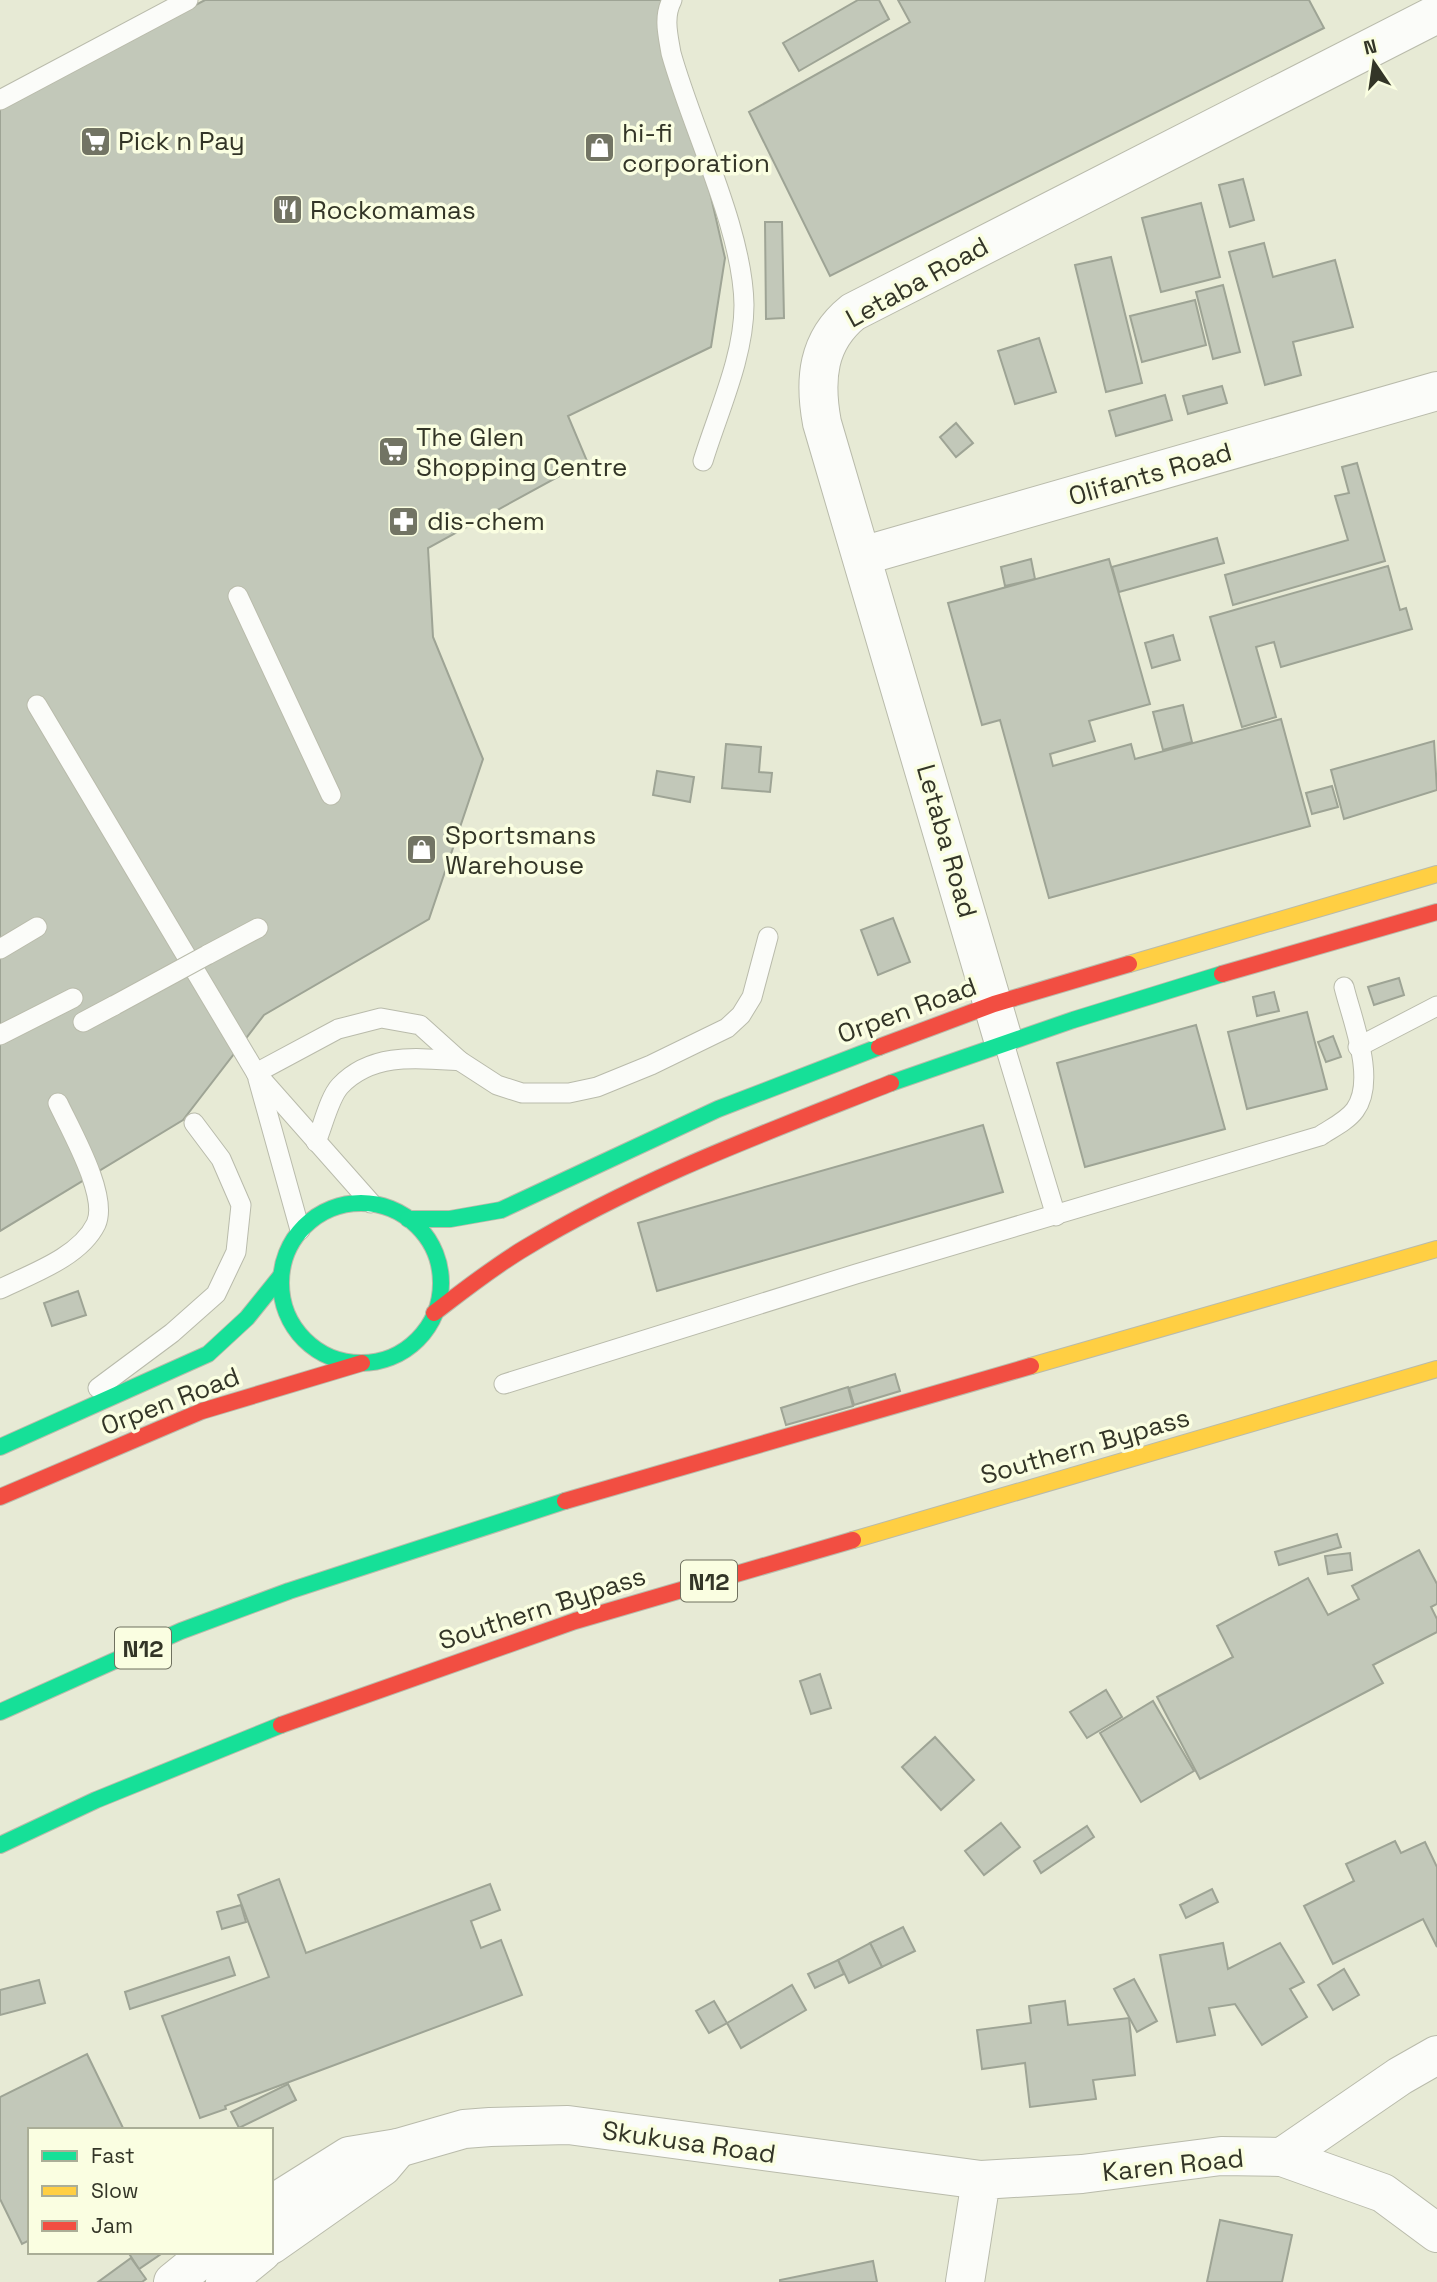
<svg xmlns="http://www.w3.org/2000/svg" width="1437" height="2282" font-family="'Space Grotesk',sans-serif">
<rect width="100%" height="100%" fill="#e7ead5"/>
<g fill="#c2c8b9" stroke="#9ea495" stroke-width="2">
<path d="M205,0H666L725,258L711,347L568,416L587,461L428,548L433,637L483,759L429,919L264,1015L183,1120L0,1231V108Z"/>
<path d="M858,0H879L889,19L799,71L783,43Z"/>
<path d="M898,0H1309L1324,28L830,276L749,112L910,22Z"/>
<path d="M1243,179L1254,220L1230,227L1219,185Z"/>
<path d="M1201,203L1220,277L1161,292L1142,218Z"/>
<path d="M765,222H782L784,318L766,319Z"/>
<path d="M1264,243L1273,277L1335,260L1353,327L1293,342L1301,375L1265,385L1229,252Z"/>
<path d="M1111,257L1142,383L1106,392L1075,265Z"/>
<path d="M1223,285L1240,352L1213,359L1196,292Z"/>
<path d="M1195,300L1206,345L1142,362L1130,316Z"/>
<path d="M1039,338L1056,392L1015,404L998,351Z"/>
<path d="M1222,386L1227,403L1188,414L1183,396Z"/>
<path d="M1165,395L1172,420L1116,436L1109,411Z"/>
<path d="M956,423L973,443L956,457L940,437Z"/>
<path d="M1357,463L1385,561L1233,605L1225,575L1348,540L1335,496L1349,493L1342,467Z"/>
<path d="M1217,538L1224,563L1119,592L1112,567Z"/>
<path d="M1031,559L1035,579L1005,586L1001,567Z"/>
<path d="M1109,559L1150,704L1089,721L1095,741L1050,754L1053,766L1131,744L1135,759L1281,719L1310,826L1049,898L1000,720L982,725L948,603Z"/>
<path d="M1388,566L1400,610L1406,608L1412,629L1281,667L1274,642L1256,647L1276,717L1242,727L1210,617Z"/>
<path d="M1173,635L1180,660L1152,668L1145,643Z"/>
<path d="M1183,705L1192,742L1163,750L1153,712Z"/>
<path d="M1434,741L1437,790L1344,819L1331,770Z"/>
<path d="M726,744L761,747L759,772L772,773L770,792L722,788Z"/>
<path d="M657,771L694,777L690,802L653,795Z"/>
<path d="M1332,786L1338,807L1312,814L1306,793Z"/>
<path d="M893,918L910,962L878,975L861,930Z"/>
<path d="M1399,978L1404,995L1374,1005L1368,987Z"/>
<path d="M1274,992L1279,1011L1257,1016L1253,997Z"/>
<path d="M1307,1012L1327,1089L1247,1109L1228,1032Z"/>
<path d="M1196,1025L1225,1129L1085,1167L1057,1063Z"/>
<path d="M1333,1036L1341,1057L1326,1062L1318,1042Z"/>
<path d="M983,1125L1003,1192L657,1291L638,1223Z"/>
<path d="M78,1291L86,1315L52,1326L44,1303Z"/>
<path d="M895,1374L900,1391L854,1405L849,1388Z"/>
<path d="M848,1387L853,1406L786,1425L781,1408Z"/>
<path d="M1337,1534L1341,1547L1279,1565L1275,1552Z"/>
<path d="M1419,1550L1437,1584V1604L1431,1607L1437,1619V1632L1373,1665L1383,1683L1200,1779L1157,1697L1233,1657L1217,1626L1308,1578L1328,1615L1359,1599L1352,1586Z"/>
<path d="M1350,1553L1352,1570L1328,1574L1325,1556Z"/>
<path d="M820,1674L831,1708L811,1714L800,1681Z"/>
<path d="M1106,1690L1122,1717L1087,1738L1070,1712Z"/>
<path d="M1153,1701L1194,1771L1141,1802L1100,1733Z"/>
<path d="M935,1737L974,1780L941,1810L902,1767Z"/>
<path d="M1001,1823L1020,1847L984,1875L965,1851Z"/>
<path d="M1087,1826L1094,1837L1041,1873L1034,1861Z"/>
<path d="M1395,1841L1401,1853L1425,1842L1437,1867V1947L1423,1919L1333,1964L1304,1906L1354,1881L1346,1864Z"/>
<path d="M279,1879L306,1953L490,1884L500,1910L471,1921L481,1948L501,1940L522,1995L225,2106L226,2109L200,2118L162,2016L269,1977L238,1895Z"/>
<path d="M1212,1889L1218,1902L1186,1918L1180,1905Z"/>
<path d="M241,1905L246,1922L222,1929L217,1912Z"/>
<path d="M903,1927L915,1951L882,1967L870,1943Z"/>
<path d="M870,1943L882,1967L849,1983L838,1960Z"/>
<path d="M1223,1943L1228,1969L1280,1943L1304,1982L1290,1989L1307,2017L1262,2045L1235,2004L1209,2008L1215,2035L1177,2042L1160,1955Z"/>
<path d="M229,1957L235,1975L130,2009L125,1992Z"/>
<path d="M838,1960L844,1974L815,1988L808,1974Z"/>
<path d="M1344,1969L1359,1995L1333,2010L1318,1985Z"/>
<path d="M1134,1979L1157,2021L1137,2032L1114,1989Z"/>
<path d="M39,1980L45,2003L0,2015V1990Z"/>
<path d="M792,1985L806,2010L741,2048L727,2023Z"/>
<path d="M714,2001L727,2023L709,2033L696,2011Z"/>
<path d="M1065,2001L1068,2025L1129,2018L1135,2075L1093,2080L1096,2099L1030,2107L1025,2063L982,2069L977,2030L1031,2023L1029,2006Z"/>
<path d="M87,2054L124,2130H30V2240L22,2244L0,2199V2097Z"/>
<path d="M288,2084L296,2100L239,2128L231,2112Z"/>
<path d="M1220,2220L1292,2235L1282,2282H1207Z"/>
<path d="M128,2252H164L139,2269Z"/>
<path d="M131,2258L146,2279L142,2282H98Z"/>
<path d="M873,2261L877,2282H780V2280Z"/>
</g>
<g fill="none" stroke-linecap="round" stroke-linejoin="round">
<defs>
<g id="lane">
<path d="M672,0C663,17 668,35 671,53C692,129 743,229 744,305C744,357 718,412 703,461"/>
<path d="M0,100L188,0"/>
<path d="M238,596L331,795"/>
<path d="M37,705L256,1073L371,1203"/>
<path d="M0,949L37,927"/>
<path d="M207,955L258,928"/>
<path d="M83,1022L115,1005"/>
<path d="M0,1035L73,998"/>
<path d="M1003,1040L1056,1216"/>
<path d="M1358,1047L1437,1006"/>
<path d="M256,1073L338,1029L381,1018L420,1025L460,1061L497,1085L522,1093H569L597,1087L651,1065L727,1028L741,1015L752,997L768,937"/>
<path d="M258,1079L300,1230"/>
<path d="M316,1142C323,1126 329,1098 340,1086C372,1052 418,1058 460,1061"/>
<path d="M0,1289C31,1274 80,1257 96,1224C109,1196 70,1129 58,1103"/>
<path d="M504,1384L856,1274L1320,1136C1332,1128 1347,1121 1355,1110C1377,1080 1352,1020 1344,987"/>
<path d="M98,1388L172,1333L216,1294L236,1252L241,1205L221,1159L194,1123"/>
</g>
<g id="street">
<path d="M862,556L1437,391"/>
<path d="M1002,1036L822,423C814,380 817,341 853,312L1437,14"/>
<path d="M1282,2157L1383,2193L1437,2233"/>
<path d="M271,2205L349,2156L398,2148L464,2129L490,2127L568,2125L981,2180"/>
<path d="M271,2245L382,2167L398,2148"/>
<path d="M173,2282L210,2252"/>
<path d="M225,2282L262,2252"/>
<path d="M965,2282L981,2180L1082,2174L1221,2156L1282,2157L1400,2076L1437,2055"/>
</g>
<g id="fast">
<path d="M891,1083L1073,1020L1222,974"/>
<circle cx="361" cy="1283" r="80"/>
<path d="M408,1219H450L501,1210L718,1109L879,1047"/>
<path d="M0,1447L208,1354L247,1318L280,1277"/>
<path d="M0,1712L181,1631L289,1591L565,1501"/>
<path d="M0,1845L96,1800L281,1725"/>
</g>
<g id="slow">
<path d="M1129,964L1437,874"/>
<path d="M1031,1366L1437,1249"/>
<path d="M853,1540L1437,1369"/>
</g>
<g id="jam">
<path d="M1222,974L1437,912"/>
<path d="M879,1047L994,1004L1129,964"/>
<path d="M434,1313C464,1290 493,1267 525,1248C639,1179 767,1132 891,1083"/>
<path d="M0,1497L202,1411L362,1363"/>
<path d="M565,1501L1031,1366"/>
<path d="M281,1725L575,1621L853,1540"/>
</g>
</defs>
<use href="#lane" stroke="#b9bbab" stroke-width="21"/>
<use href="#street" stroke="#b9bbab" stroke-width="40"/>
<use href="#fast" stroke="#b9bbab" stroke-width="18"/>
<use href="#slow" stroke="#b9bbab" stroke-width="18"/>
<use href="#jam" stroke="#b9bbab" stroke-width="18"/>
<use href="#lane" stroke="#fbfcf9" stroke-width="19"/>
<use href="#street" stroke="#fbfcf9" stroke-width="38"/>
<use href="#fast" stroke="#16e098" stroke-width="16"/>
<use href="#slow" stroke="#ffcf43" stroke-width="16"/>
<use href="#jam" stroke="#f24e42" stroke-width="16"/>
<defs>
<path id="lane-bridge" d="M115,1005L207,955"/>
</defs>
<use href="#lane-bridge" stroke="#b9bbab" stroke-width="21" stroke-linecap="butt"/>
<use href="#lane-bridge" stroke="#fbfcf9" stroke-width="19"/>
</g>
<defs>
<symbol id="supermarket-square" viewBox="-11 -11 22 22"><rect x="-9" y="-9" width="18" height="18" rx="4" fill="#727464" stroke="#fafee1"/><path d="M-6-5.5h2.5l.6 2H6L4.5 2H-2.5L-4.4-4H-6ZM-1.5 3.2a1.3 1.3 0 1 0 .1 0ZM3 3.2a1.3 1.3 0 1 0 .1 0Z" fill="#fff"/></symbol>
<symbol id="shop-square" viewBox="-11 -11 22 22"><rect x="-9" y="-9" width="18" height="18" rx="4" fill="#727464" stroke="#fafee1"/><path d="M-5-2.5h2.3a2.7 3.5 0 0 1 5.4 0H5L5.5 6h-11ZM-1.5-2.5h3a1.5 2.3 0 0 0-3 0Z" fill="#fff"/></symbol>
<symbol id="restaurant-square" viewBox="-11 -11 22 22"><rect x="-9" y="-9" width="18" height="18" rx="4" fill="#727464" stroke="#fafee1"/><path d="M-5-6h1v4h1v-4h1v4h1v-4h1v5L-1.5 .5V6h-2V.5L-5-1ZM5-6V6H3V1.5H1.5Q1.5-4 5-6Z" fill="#fff"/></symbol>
<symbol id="pharmacy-square" viewBox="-11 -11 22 22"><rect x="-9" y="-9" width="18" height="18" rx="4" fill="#727464" stroke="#fafee1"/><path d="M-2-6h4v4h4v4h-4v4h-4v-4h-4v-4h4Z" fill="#fff"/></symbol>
</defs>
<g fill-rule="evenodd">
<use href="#supermarket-square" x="78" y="124" width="35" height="35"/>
<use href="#shop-square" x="582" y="130" width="35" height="35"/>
<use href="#restaurant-square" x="270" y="192" width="35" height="35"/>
<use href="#supermarket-square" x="376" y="434" width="35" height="35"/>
<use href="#pharmacy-square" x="386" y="504" width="35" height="35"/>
<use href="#shop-square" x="404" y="832" width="35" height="35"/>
</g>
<g text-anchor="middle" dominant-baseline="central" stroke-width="7" stroke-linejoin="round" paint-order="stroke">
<g fill="#fafee1" stroke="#6f715f" stroke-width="2">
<rect x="681" y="1560.5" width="56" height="41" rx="5"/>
<rect x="115" y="1627.5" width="56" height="41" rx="5"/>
</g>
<g font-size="24" font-weight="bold" fill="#333527">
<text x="709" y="1581">N12</text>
<text x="143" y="1648">N12</text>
</g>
<g font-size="26" fill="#333527" stroke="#fafee1" text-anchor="start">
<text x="622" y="133">hi-fi<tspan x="622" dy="30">corporation</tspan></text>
<text x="118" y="141">Pick n Pay</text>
<text x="310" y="210">Rockomamas</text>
<text x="416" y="437">The Glen<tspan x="416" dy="30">Shopping Centre</tspan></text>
<text x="427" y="521">dis-chem</text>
<text x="445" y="835">Sportsmans<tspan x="445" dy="30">Warehouse</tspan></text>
</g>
<g font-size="26" fill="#333527" stroke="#fafee1">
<text transform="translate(917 282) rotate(-29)">Letaba Road</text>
<text transform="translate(1150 474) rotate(-16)">Olifants Road</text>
<text transform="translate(947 841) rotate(74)">Letaba Road</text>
<text transform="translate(907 1010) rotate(-20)">Orpen Road</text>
<text transform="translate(170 1401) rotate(-21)">Orpen Road</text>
<text transform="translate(1085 1446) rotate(-16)">Southern Bypass</text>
<text transform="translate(542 1608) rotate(-18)">Southern Bypass</text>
<text transform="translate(689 2142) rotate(8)">Skukusa Road</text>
<text transform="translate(1173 2165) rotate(-6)">Karen Road</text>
</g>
</g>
<rect x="28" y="2128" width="245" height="126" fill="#fafee1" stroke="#aaae97" stroke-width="2"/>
<rect x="42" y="2151" width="35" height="10" fill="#16e098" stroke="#aaae97" stroke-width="2"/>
<text x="91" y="2163" font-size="21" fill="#333527">Fast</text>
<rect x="42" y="2186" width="35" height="10" fill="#ffcf43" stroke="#aaae97" stroke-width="2"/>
<text x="91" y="2198" font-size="21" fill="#333527">Slow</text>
<rect x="42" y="2221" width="35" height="10" fill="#f24e42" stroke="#aaae97" stroke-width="2"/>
<text x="91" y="2233" font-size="21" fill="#333527">Jam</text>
<g transform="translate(1374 63) rotate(347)" stroke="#fafee1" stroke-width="5" paint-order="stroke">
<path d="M0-5L12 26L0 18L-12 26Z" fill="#333527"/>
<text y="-10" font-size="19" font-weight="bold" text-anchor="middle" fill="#333527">N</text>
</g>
</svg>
